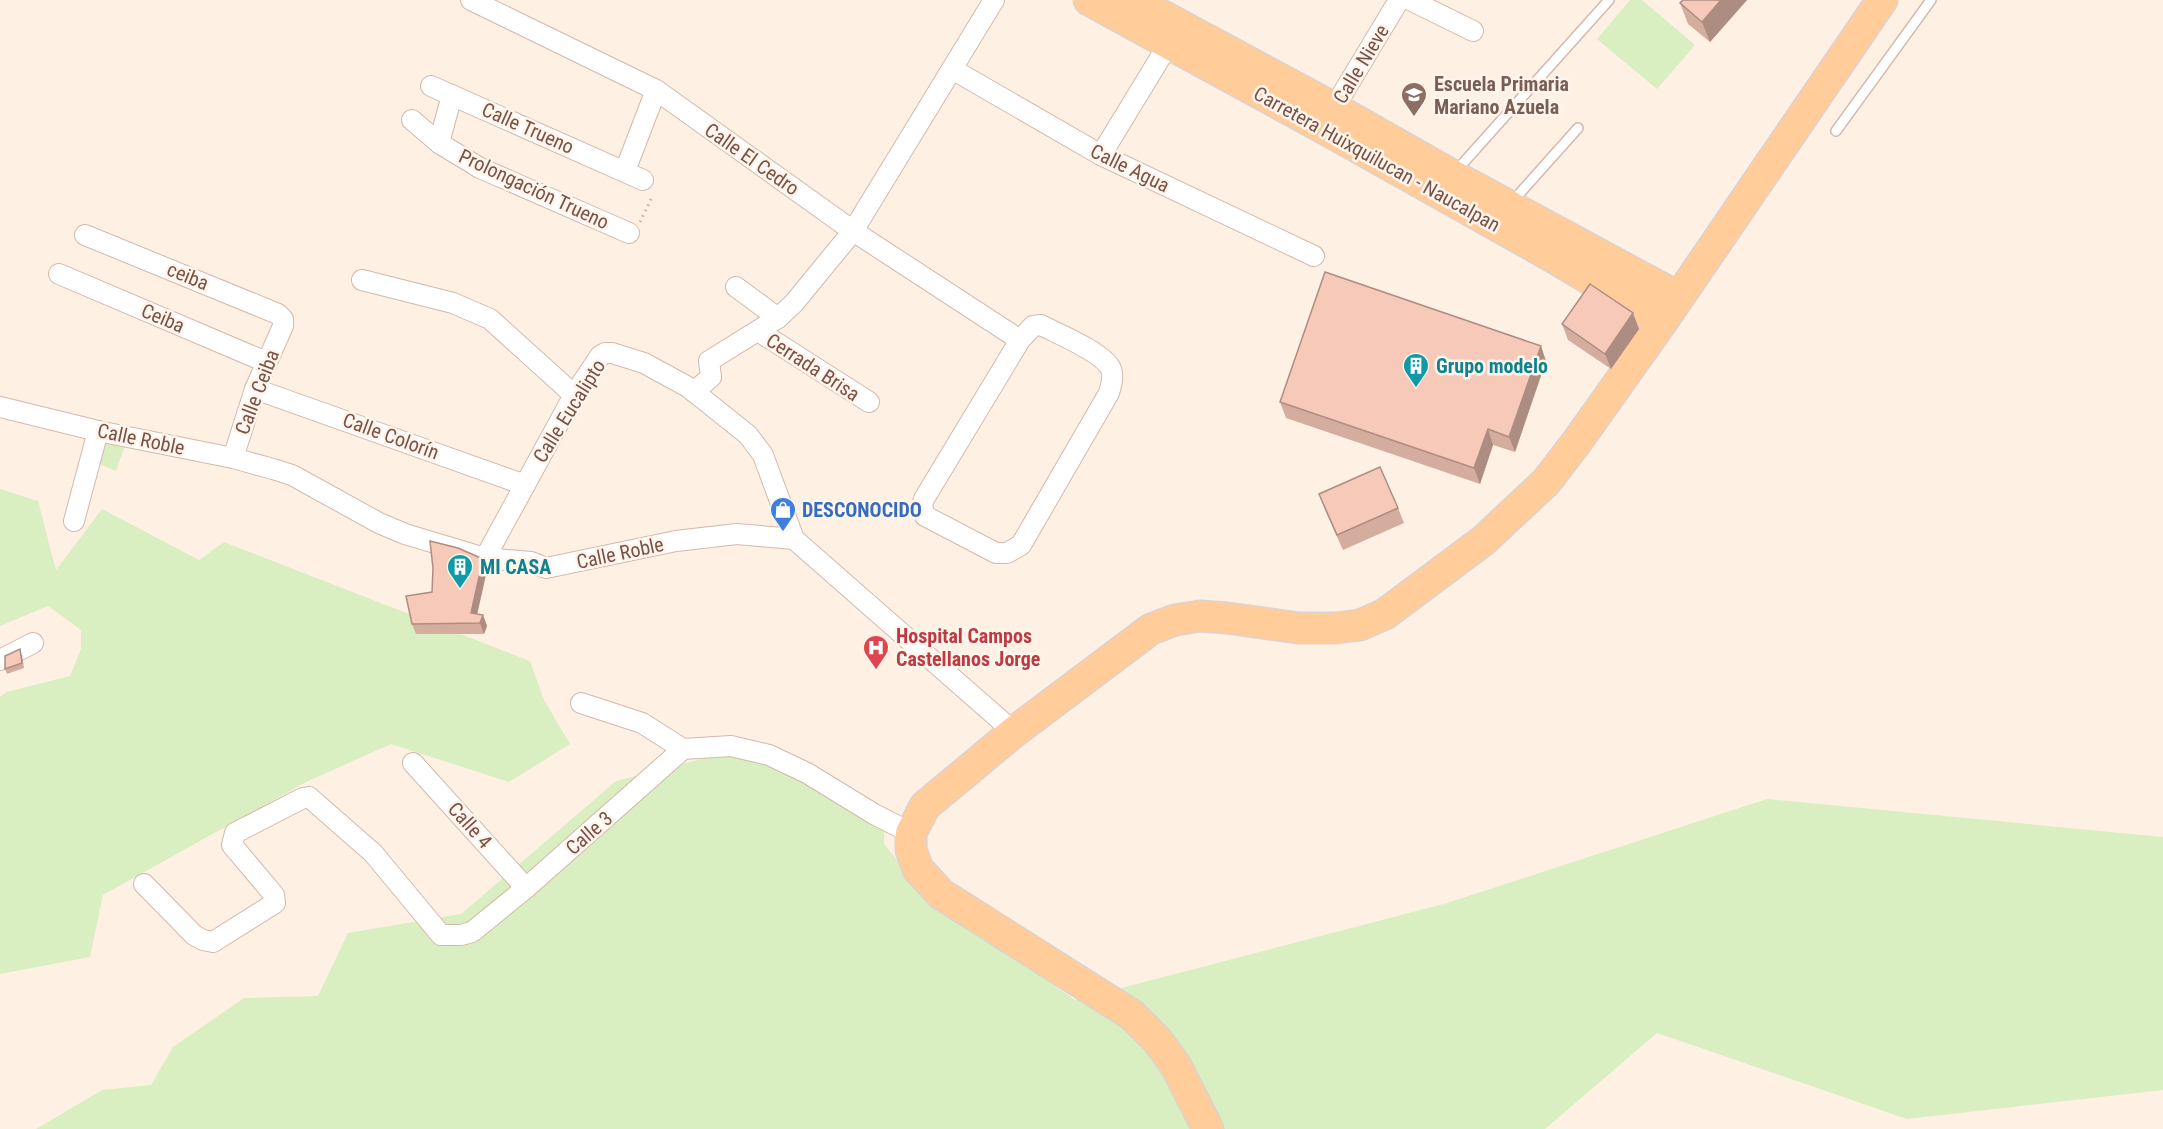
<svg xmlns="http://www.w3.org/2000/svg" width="2163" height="1129" font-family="'Roboto Condensed',sans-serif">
<rect width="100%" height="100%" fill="#fef1e4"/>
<g fill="#d9eec1">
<path d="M1630,0H1642L1695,45L1657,89L1597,39Z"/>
<path d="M99,434L127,440L116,471L92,461Z"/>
<path d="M0,489L38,501L56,570L102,509L199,560L224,542L530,661L544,700L570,744L509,782L391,744L306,782L103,895L90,957L0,974V697L6,692L70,676L81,649V630L48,606L0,626Z"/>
<path d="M740,749L885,813L884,844L924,893L1075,1000L1447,903L1767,799L2163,837V1090L1907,1119L1657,1033L1545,1129H36L102,1090L151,1085L173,1047L244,998L318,996L348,933L461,914L616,781Z"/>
</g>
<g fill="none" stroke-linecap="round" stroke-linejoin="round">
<defs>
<g id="service">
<path d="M1836,131L1931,0"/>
<path d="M1456,171L1609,0"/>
<path d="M1512,202L1578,128"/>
</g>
<g id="minor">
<path d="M471,0L656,90L853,231L1020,340"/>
<path d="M1410,0L1473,31"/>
<path d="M952,69L1101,155L1314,256"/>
<path d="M431,86L643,180"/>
<path d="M1330,119L1334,108L1399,0"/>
<path d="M412,120L439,143L480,168L629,233"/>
<path d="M439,143L452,95"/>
<path d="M1101,155L1168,45"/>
<path d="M625,171L656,90"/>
<path d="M85,235L278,314L283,319V326L255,389L233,458"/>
<path d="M59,274L266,362"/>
<path d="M362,280L453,303L490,319L574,395"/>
<path d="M736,287L778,318"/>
<path d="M1041,325C1058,334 1103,352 1111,369C1114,376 1111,386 1109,393L1021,545L1007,553H996L925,516L922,506L924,499L1020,340L1033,326Z"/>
<path d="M758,331L869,402"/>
<path d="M255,389L525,485"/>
<path d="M694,392L711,377L709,361L778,318L794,303L853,231L994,0"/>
<path d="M0,407L98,431L233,458L273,469L292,475L379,523L405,534L485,558L531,562L546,568L676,541L737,534L794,539L1014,732"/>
<path d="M74,521L98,431"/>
<path d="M485,558L574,395L600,356L605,353H612L644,363L688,387L748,435L763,455L794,539"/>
<path d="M0,660L33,643"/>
<path d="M581,703L642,723L683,749"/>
<path d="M413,763L526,888"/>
<path d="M144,884L194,935L203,940L213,942L275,903L274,895L232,845L235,833L303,798L309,797L373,853L441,935H461L472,932L526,888L683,749L731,746L769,755L807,773L874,814L911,833"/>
</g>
<g id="primary">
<path d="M1089,0L1327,130L1553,257L1662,322"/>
<path d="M1133,0L1334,108L1452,175L1678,297"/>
<path d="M1208,1129L1176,1066L1158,1041L1132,1015L941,894L918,869L911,850V833L925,806L1014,732L1151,629L1175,620L1200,616L1227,618L1299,628H1336L1360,625L1385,614L1484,540L1546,482L1576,443L1662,322L1882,0"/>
</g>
</defs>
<use href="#service" stroke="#d4b8ab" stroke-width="12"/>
<use href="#minor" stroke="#d4b8ab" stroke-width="22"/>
<use href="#primary" stroke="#dcd2cf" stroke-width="33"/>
<path stroke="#dcac9b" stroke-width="3" stroke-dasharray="1.5 4.5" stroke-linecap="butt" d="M640,222L653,195"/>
<use href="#service" stroke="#fff" stroke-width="9"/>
<use href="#minor" stroke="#fff" stroke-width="20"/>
<use href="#primary" stroke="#ffcc9a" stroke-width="30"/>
</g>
<g fill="#d4ad9f">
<path d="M1747,0L1710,42L1688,24L1680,3Z"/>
<path d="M1562,324L1639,329L1611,369L1568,340Z"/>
<path d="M1546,361L1515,452L1493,445L1480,484L1286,418L1280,402Z"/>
<path d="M1319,494L1398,508L1404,523L1343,550L1325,510Z"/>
<path d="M487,570L477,614L483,615L487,626L484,634H416L412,624L432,592Z"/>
<path d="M22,654L24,668L7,674L5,669Z"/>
</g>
<g fill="#ad8d82">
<path d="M1721,0H1747L1710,42L1702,22Z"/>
<path d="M1633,313L1639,329L1611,369L1605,354Z"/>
<path d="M1541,346L1546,361L1515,452L1509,437Z"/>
<path d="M1488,429L1493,445L1480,484L1474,468Z"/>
<path d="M483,559L487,570L475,624L471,613Z"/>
<path d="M483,615L487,626L484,634L480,623Z"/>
</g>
<g fill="#f7c9b9" stroke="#ad8d82" stroke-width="1.5">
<path d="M1683,0H1721L1702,22L1680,3Z"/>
<path d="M1325,272L1541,346L1509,437L1488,429L1474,468L1280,402Z"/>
<path d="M1590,284L1633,313L1605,354L1562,324Z"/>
<path d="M1380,467L1398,508L1337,535L1319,494Z"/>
<path d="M430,541L458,548L483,559L471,613L483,615L480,623L412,624L406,596L432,592L433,568Z"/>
<path d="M20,649L22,663L5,669V656Z"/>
</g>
<defs>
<symbol id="school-pin" viewBox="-11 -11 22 30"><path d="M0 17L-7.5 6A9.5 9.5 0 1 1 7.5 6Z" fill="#8d6e63" stroke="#fff5ec"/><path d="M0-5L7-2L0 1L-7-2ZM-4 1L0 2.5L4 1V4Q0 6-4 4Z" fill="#fff"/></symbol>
<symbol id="building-pin" viewBox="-11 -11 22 30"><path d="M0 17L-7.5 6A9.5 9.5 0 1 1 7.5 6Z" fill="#0f9aa8" stroke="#fff5ec"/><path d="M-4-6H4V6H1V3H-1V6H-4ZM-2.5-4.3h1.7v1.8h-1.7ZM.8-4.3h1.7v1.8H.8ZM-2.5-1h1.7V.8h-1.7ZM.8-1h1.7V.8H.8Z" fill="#fff"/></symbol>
<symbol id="shop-pin" viewBox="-11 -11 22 30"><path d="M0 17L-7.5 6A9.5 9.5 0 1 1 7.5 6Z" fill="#3f7fe0" stroke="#fff5ec"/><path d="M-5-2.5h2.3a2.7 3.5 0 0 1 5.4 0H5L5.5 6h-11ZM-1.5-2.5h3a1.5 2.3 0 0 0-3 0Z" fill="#fff"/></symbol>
<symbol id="hospital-pin" viewBox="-11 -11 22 30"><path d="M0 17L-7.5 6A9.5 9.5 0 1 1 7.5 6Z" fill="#e0444e" stroke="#fff5ec"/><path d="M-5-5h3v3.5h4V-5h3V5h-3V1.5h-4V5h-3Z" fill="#fff"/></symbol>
</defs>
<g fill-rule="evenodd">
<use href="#school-pin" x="1399" y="80" width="30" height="40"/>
<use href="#building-pin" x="1401" y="351" width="30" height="40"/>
<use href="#shop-pin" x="768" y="495" width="30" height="40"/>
<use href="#building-pin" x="445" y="552" width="30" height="40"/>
<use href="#hospital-pin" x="861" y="633" width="30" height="40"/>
</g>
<g text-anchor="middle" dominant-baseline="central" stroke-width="5" stroke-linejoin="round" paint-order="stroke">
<g font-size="20" fill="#7a5246" stroke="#fff5ec">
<text transform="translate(1361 64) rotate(-59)">Calle Nieve</text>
<text transform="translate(528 128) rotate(24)">Calle Trueno</text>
<text transform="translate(752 159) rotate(35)">Calle El Cedro</text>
<text transform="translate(1377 159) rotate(29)">Carretera Huixquilucan - Naucalpan</text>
<text transform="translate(1130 168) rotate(26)">Calle Agua</text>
<text transform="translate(534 189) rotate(25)">Prolongación Trueno</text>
<text transform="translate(188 276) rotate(22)">ceiba</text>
<text transform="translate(163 318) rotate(23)">Ceiba</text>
<text transform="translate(813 367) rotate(33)">Cerrada Brisa</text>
<text transform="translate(257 392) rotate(-69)">Calle Ceiba</text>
<text transform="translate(569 411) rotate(-58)">Calle Eucalipto</text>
<text transform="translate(391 436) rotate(20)">Calle Colorín</text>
<text transform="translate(141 439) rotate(12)">Calle Roble</text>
<text transform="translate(620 553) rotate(-12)">Calle Roble</text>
<text transform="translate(470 825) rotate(48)">Calle 4</text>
<text transform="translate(589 833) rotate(-41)">Calle 3</text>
</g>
<g font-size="20" font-weight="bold" fill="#785e54" stroke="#fff5ec" text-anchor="start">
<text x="1434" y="84">Escuela Primaria<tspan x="1434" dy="23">Mariano Azuela</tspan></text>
</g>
<g font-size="20" font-weight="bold" fill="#0d838f" stroke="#fff5ec" text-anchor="start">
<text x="1436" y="366">Grupo modelo</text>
<text x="480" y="567">MI CASA</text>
</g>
<g font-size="20" font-weight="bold" fill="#366cbe" stroke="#fff5ec" text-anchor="start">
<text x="802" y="510">DESCONOCIDO</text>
</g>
<g font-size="20" font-weight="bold" fill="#be3a42" stroke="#fff5ec" text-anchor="start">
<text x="896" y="636">Hospital Campos<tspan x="896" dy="23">Castellanos Jorge</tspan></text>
</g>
</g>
</svg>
